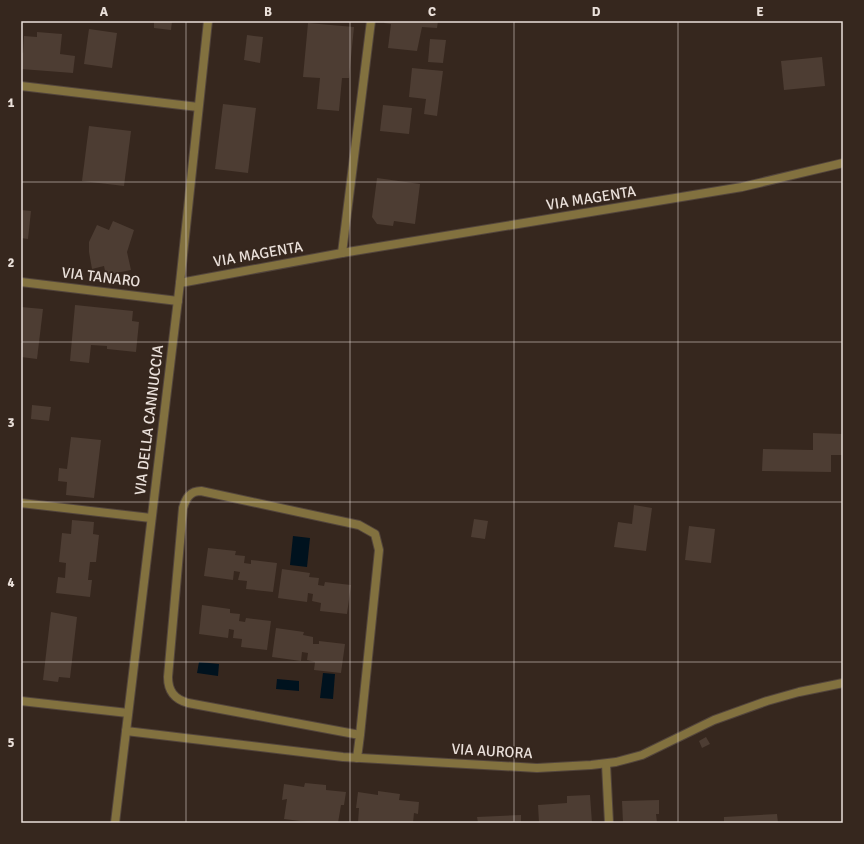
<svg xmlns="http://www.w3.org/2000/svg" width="864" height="844" font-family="Signika,sans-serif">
<rect width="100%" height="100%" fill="#36271e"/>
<g fill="#00121e">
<path d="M293,536L310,538L307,567L290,565Z"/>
<path d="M199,662L219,664L218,676L197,673Z"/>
<path d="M323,673L335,674L333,699L320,698Z"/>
<path d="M277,679L299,681V691L276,689Z"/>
</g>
<g fill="#4d3d33">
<path d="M154,21H172L171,30L154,28Z"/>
<path d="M385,21H438L437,28L422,27L417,51L388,48L391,24L384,23Z"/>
<path d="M308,23L354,27L349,78H342L339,111L317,109L320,78L303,77Z"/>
<path d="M89,29L117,33L112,68L84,64Z"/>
<path d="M37,32L62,34L60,54L75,56L73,73L21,69V52L23,53L24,36L37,37Z"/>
<path d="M247,35L263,37L260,63L244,60Z"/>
<path d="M430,39L446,40L443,63L428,62Z"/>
<path d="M822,57L825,86L784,90L781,61Z"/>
<path d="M412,68L443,71L437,116L424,114L426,99L409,97Z"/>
<path d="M223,104L256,108L248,173L215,169Z"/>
<path d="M383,105L412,108L409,134L380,131Z"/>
<path d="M89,126L131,131L124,186L82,181Z"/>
<path d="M377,178L420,184L415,224L394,221L393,226L377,224L372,217Z"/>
<path d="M21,210L31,211L28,239L21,238Z"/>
<path d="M113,221L134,230L127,252L131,270L106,275L104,266L92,269L89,252V242L97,225L109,230Z"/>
<path d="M75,305L133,311L132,321L139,322L136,352L107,349V346L91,345L89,363L70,361Z"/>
<path d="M21,307L43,309L37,359L21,357Z"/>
<path d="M32,405L51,407L49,421L31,419Z"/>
<path d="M813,433L843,434V455H831V472L762,471L763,449L813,450Z"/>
<path d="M71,437L101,440L94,498L66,495L67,482L58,481L59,468L67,469Z"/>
<path d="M634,505L652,508L646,551L614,547L618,522L632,524Z"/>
<path d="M474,519L488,521L485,539L471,537Z"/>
<path d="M72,520L94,522L93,534L99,535L96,562H90L88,580H92L90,597L56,593L58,577L65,578L66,563L59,562L62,533L71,534Z"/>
<path d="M689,526L715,529L711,563L685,560Z"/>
<path d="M208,548L236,551L235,555L245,556L244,563L251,564V560L277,563L273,592L246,589L247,581L238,580L240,572L234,571L233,580L204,576Z"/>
<path d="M282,569L310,573L309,577L319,578L318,585L324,586L325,582L351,585L347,614L320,611L321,603L312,601L313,594L308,593L307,602L278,598Z"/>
<path d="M202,605L230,609V613L240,614L239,621L245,622L246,618L271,621L267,650L241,647L242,639L233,638L234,630L229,629L228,638L199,634Z"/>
<path d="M51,612L77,617L70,678L59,677L58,682L43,680Z"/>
<path d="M276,628L304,632L303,635L313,637V644H319V641L345,644L341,673L314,670L315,662L307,660L308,653L302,652L301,661L272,657Z"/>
<path d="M706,737L710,744L702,748L699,741Z"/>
<path d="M305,783L326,785V790L346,792L344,805H341L338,823H316L284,819L287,799L282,800L284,784L304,787Z"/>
<path d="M378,791L400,794L399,800L419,802L418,814L414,813L413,823H358L359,808H356L358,792L378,795Z"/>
<path d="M590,795L592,823H539L538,805L567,803V796Z"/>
<path d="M659,800V814H656L657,823H623L622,801Z"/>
<path d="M777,814L778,823H724V817Z"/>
<path d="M521,815V823H478L477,817Z"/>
</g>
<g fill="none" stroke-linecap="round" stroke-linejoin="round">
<defs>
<g id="minor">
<path d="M21,86L198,107"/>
<path d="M342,253L371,21"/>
<path d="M21,282L178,301"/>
<path d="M180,283L342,253L742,187L843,163"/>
<path d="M21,503L151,518"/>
<path d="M21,701L128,713"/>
<path d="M126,731L343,757L537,768L591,765L616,762L642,755L714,720L767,701L799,692L843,683"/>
<path d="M357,758L360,735L379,550L375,534L359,525L201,491C190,491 186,498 183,508L168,677C168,691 174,699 188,703L360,735"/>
<path d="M606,764L609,823"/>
<path d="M115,823L180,283L208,21"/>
</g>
</defs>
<use href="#minor" stroke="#53453c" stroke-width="10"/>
<use href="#minor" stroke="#82713f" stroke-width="8"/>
</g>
<path fill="none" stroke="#eae0da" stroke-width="1" stroke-opacity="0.55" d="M186,21V823M350,21V823M514,21V823M678,21V823M21,182H843M21,342H843M21,502H843M21,662H843"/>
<g text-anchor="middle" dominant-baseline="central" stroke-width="3.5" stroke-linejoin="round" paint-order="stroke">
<g font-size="15" fill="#eae0da" stroke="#36271e">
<text transform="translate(591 198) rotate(-9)">VIA MAGENTA</text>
<text transform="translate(258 254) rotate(-10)">VIA MAGENTA</text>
<text transform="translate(101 277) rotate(7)">VIA TANARO</text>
<text transform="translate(149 420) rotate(-83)">VIA DELLA CANNUCCIA</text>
<text transform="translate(492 751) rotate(3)">VIA AURORA</text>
</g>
</g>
<rect width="864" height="844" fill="none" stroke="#36271e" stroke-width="44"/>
<rect x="22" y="22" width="820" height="800" fill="none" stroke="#eae0da" stroke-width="1.5"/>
<g font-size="13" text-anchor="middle" font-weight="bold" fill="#eae0da">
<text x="104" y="16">A</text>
<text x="268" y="16">B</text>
<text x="432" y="16">C</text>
<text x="596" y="16">D</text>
<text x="760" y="16">E</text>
<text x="11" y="107">1</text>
<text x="11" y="267">2</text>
<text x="11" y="427">3</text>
<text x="11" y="587">4</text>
<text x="11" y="747">5</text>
</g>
</svg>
